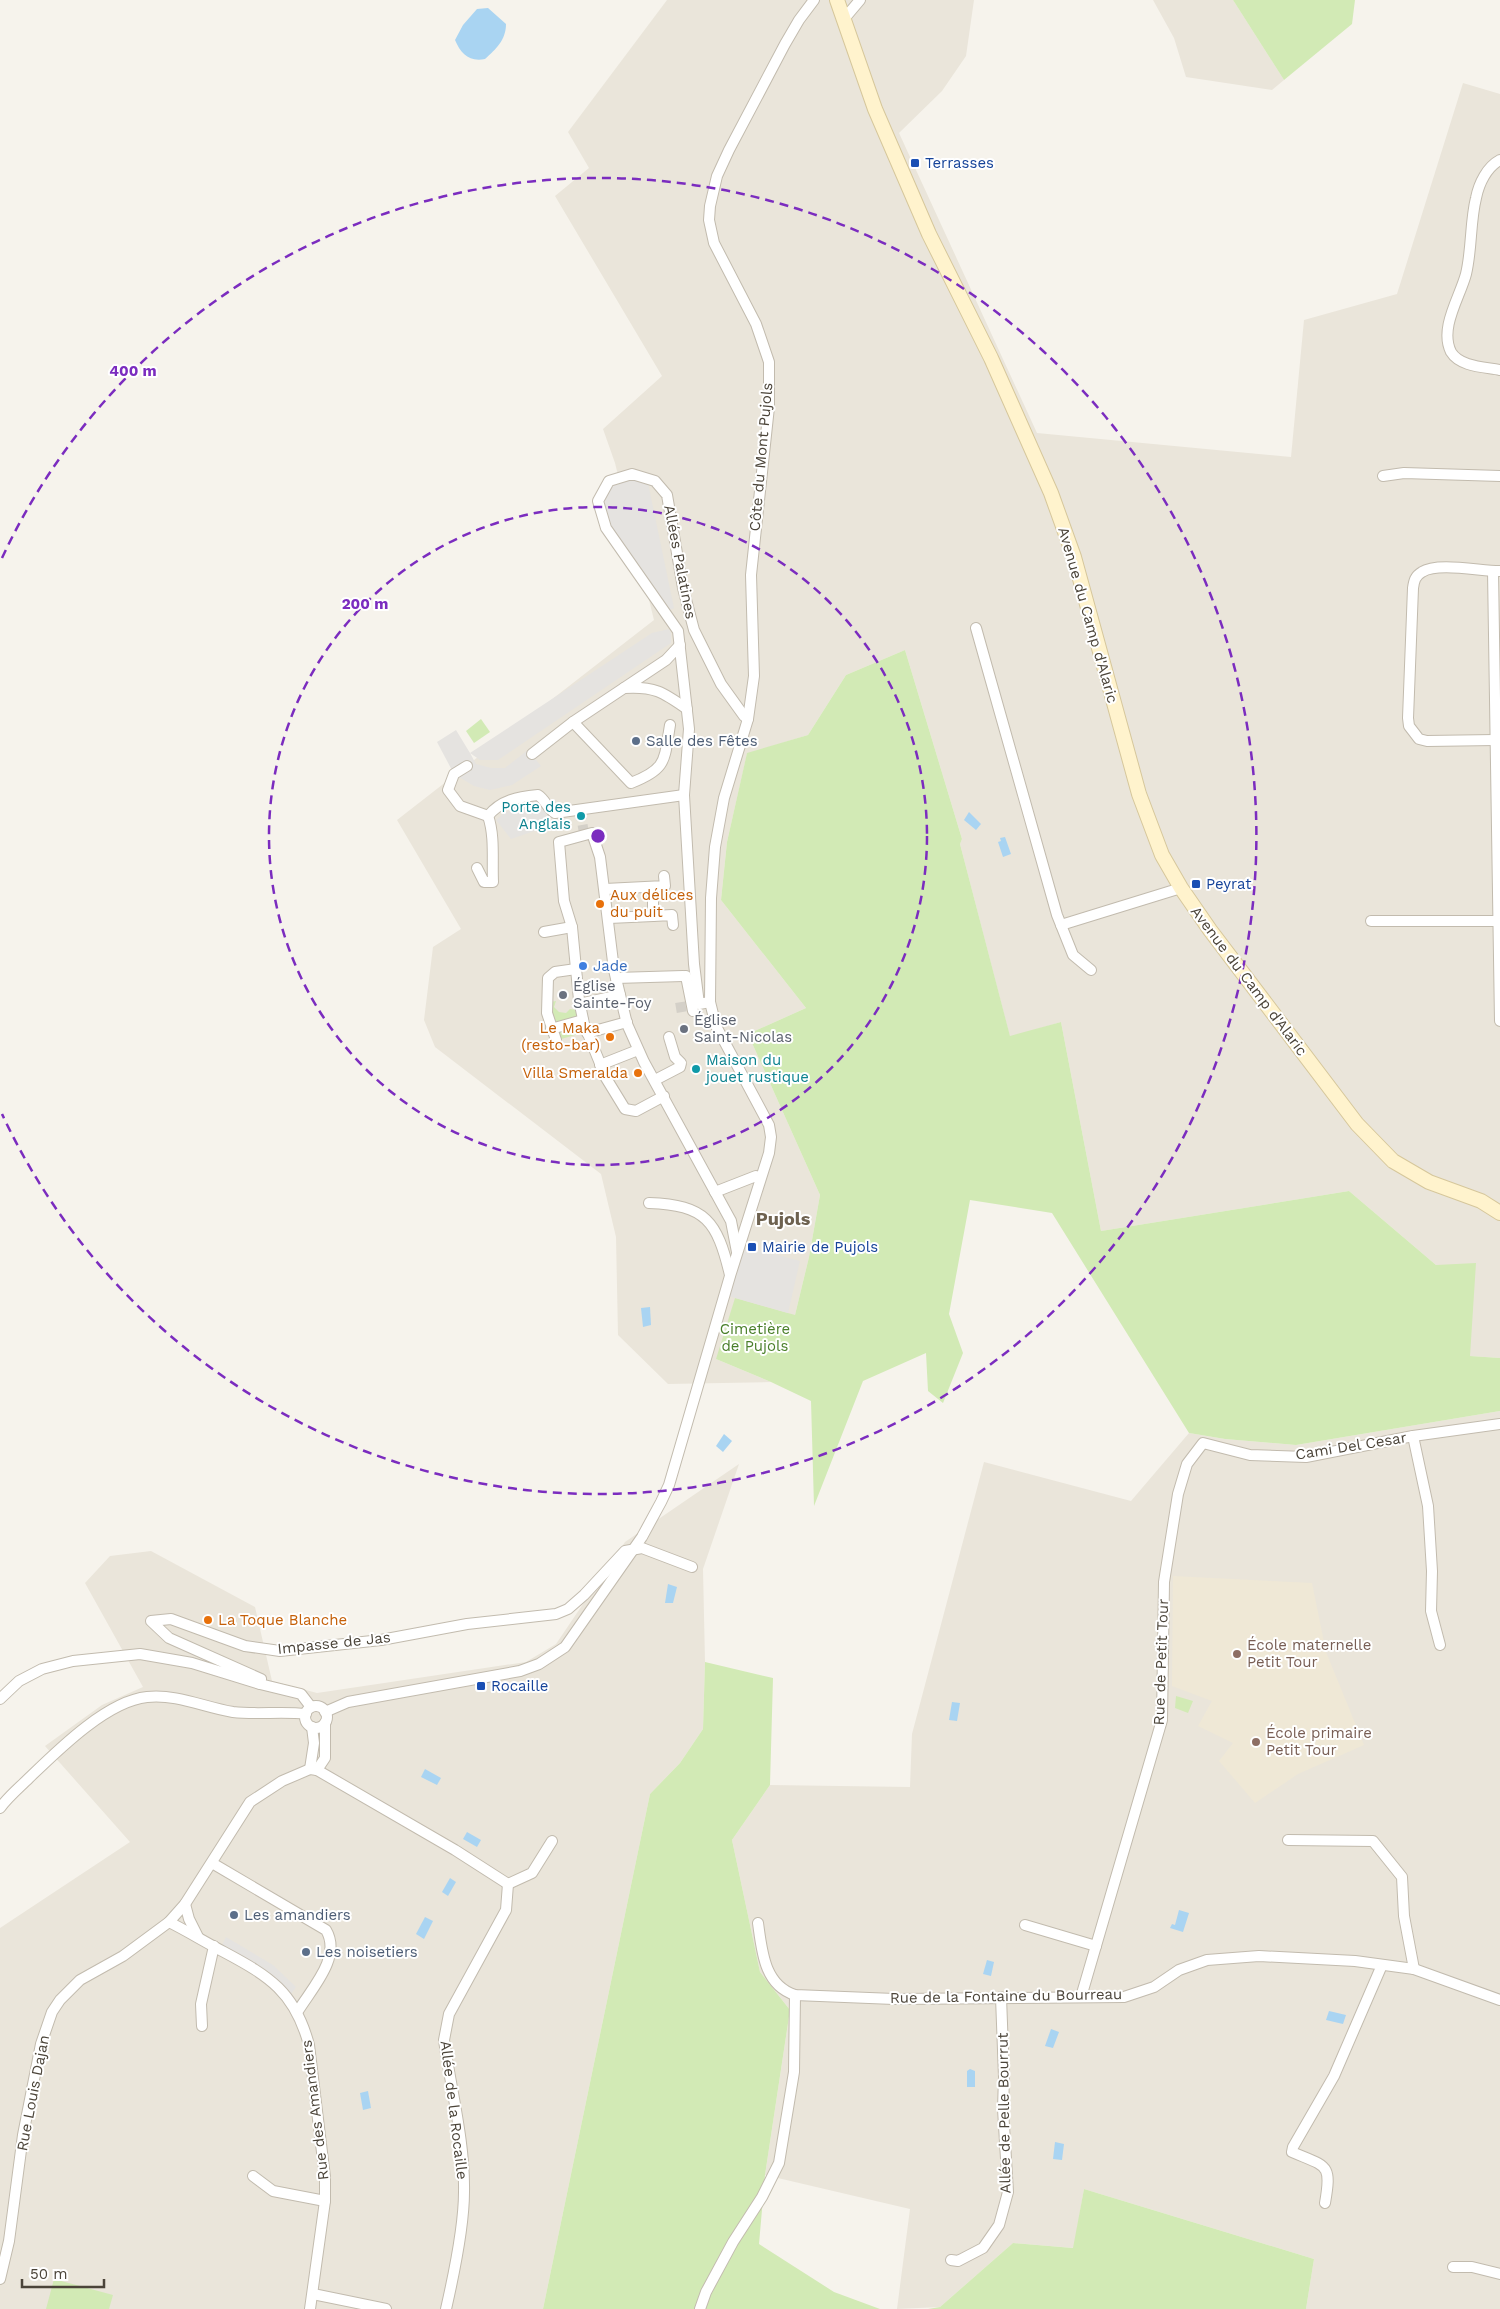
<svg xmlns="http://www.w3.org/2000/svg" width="1500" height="2309" font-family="'Work Sans',sans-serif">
<rect width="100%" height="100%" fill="#f6f3ec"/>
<g fill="#eae5da">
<path d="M667,0H974L966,56L942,91L899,133L1037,433L1291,457L1304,320L1397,294L1463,83L1500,94V1358L1470,1356L1436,1265L1349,1191L1101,1231L1061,1022L1010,1037L960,844L962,839L905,650L846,675L808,735L747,754L727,842L721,900L806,1008L748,1034L820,1195L809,1257L795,1315L716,1359L771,1382L668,1384L618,1335L616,1237L601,1174L435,1047L424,1020L433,947L461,929L397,820L654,620L615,463L603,429L662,376L555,196L589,168L568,132Z"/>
<path d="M1153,0H1233L1284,80L1272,90L1186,77L1174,38Z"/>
<path d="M1500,1411V2309H1306L1314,2259L1084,2189L1074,2248L1013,2243L940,2307L897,2309L910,2209L765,2175L790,2010L760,1972L732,1840L770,1785L910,1787L912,1734L984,1462L1131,1501L1189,1433L1225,1439L1296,1445Z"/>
<path d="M739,1464L703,1569L705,1662L703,1729L680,1763L650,1794L543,2309H0V1928L130,1842L45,1746L102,1705L143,1687L85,1583L110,1556L151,1551L255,1607L272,1681L317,1693L526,1662L556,1644L625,1542Z"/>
</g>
<path fill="#efe8d6" d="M1173,1576L1312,1583L1326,1652L1364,1745L1298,1774L1255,1803L1219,1761L1233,1743L1198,1726L1212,1701L1172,1686Z"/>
<g fill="#d2eab5">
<path d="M1233,0H1355L1352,24L1284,80Z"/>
<path d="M905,650L962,839L960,844L1010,1036L1061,1022L1101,1231L1349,1191L1436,1265L1476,1263L1470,1356L1500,1358V1411L1296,1445L1225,1439L1189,1433L1052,1213L970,1200L949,1314L963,1353L943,1403L928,1391L926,1353L863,1381L814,1506L811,1401L771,1382L716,1359L735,1298L795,1315L809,1257L820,1195L748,1034L806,1008L721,900L727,842L747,753L808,735L846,675Z"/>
<path d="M481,719L490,732L474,743L466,731Z"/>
<path d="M556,1001L554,1007L559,1012L566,1013L570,1009L577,1010L580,1019L552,1027L550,1002Z"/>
<path d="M581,1021L585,1032L558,1040L554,1030Z"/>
<path d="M705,1662L773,1678L770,1785L732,1840L760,1972L790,2010L765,2175L759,2244L834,2292L880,2309H543L650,1794L680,1763L703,1729Z"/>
<path d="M1176,1696L1193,1701L1188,1713L1175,1708Z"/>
<path d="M1084,2189L1314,2259L1306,2309H928L940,2307L1013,2243L1073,2248Z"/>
<path d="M54,2279L113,2295L109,2309H46Z"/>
</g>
<g fill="#e5e3e0">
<path d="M632,474L647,478L674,608L665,612L606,528L598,501L609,481Z"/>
<path d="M669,629L671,633V643L498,760H480L470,753L476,764L491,768H505L528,750L541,766L512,785L490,790L474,786L454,774L437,742L456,730L470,753L652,633Z"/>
<path d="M531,799L544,801L552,825L511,839L496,820L504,813Z"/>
<path d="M740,1245L800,1261L788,1313L725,1295Z"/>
<path d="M226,1937L273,1965L296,1987L291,1994L268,1972L222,1945Z"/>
</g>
<g fill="#a9d4f2">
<path d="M488,8L506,24C506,40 496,49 485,59C469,62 461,54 455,40L463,25L477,9Z"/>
<path d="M969,812L981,824L976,830L964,820Z"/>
<path d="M1005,837L1011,854L1003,857L998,842L1001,841L1000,838Z"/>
<path d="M650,1307L651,1325L643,1327L641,1308Z"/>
<path d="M724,1434L732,1441L723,1452L716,1446Z"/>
<path d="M668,1584L677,1587L673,1603H665Z"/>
<path d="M952,1702L960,1703L957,1721L949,1720Z"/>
<path d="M425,1769L441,1778L437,1785L421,1777Z"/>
<path d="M467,1832L481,1840L477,1847L463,1839Z"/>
<path d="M450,1878L456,1882L448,1896L442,1892Z"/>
<path d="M1179,1910L1189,1913L1183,1932L1170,1928L1172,1924L1175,1925Z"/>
<path d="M425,1917L433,1921L424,1939L416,1934Z"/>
<path d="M987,1960L994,1962L991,1976L983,1974Z"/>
<path d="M1329,2011L1346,2015L1343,2024L1326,2020Z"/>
<path d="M1051,2029L1059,2032L1053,2048L1045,2046Z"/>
<path d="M970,2069L975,2071V2087H967V2071Z"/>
<path d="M368,2091L371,2108L363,2110L360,2093Z"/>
<path d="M1055,2142L1064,2144L1062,2160L1053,2159Z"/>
</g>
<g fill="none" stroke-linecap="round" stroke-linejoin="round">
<g stroke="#d4d0c8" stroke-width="10" stroke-dasharray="10 5" stroke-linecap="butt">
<path d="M580,810L584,833"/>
<path d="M676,1008L688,1006"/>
</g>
<defs>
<g id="street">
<path d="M844,19L860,0"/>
<path d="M1500,160C1487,167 1479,183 1476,198C1470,222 1472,249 1466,274C1460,297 1439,328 1451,352C1460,367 1485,367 1500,370"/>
<path d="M1383,476L1404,473L1500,476"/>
<path d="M1493,571L1500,1021"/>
<path d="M976,628L1057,915L1073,955L1091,970"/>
<path d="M624,688C654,686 663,692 687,709"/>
<path d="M573,722L631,783C667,769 664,761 670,725"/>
<path d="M1495,740L1427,741L1419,739L1409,726L1408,718L1413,588C1414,581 1415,576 1422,572C1437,562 1480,571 1499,571"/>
<path d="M532,754L573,722L666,660L680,645"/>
<path d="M467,766L454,774L448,790L460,806L488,816"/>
<path d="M488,816C501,800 518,797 538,795C546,800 547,809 555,813L684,795"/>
<path d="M477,868L484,882H493C492,860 495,836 488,816"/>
<path d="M605,889L665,886L664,876"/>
<path d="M653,916L672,915L673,925"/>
<path d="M609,918L653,916V894"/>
<path d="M1371,921H1500"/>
<path d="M1061,925L1181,888"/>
<path d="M544,932L572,927"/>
<path d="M686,976L693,1011"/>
<path d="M616,978L683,976"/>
<path d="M710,1002L699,1004L694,964L684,795L689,729L678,631L606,528L598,501L609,481L632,474L655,481L667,495L683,588L694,630L721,684L744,716L748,719"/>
<path d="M579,1004L620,995"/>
<path d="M551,1029L583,1020"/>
<path d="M587,1033L627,1022"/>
<path d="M556,1040L547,1013L548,978L555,972L576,969"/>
<path d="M600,1065L638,1050"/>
<path d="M655,1080L680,1067L681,1063L675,1057L669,1037"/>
<path d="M664,1096L636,1111L625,1109L606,1078L584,1024L579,1000L572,927L564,901L559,842L592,833L600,857L614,970L627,1024L644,1062L731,1221L737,1252"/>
<path d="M715,1192L756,1176L760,1177"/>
<path d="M649,1203C706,1205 717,1221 730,1275"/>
<path d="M1413,1436L1428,1506L1432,1571L1431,1611L1440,1645"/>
<path d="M260,1684L301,1694L311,1707"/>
<path d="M0,1699L19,1681L42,1669L73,1661L140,1654L192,1663L260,1684L261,1679L169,1638L151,1621L171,1619L245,1646L280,1651L381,1640L467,1624L556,1614L568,1609L584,1595L625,1551L642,1548L692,1567"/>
<circle cx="316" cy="1717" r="11"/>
<path d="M325,1712L348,1702L520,1671L539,1664L565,1647L642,1537L661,1502L669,1485L730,1276L769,1153L771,1137L769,1125L716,1026L710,1002L711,898L715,847L724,798L748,719L754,676L751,575L769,407V362L756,324L714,243L709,220L710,206L717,176L729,150L785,44L799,20L814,0"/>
<path d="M310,1769L317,1770L455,1850L508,1884"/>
<path d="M310,1769L314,1743L312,1727"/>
<path d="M317,1770L325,1758V1723"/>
<path d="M0,1808C8,1797 19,1788 29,1778C58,1750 107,1701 147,1697C178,1694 203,1707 233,1712C257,1715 282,1711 306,1714"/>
<path d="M1288,1840L1373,1841L1402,1877L1404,1916L1414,1969"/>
<path d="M212,1863L326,1930C342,1957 312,1988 298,2011"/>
<path d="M508,1884L532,1873L552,1841"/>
<path d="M185,1904L189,1919L198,1937"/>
<path d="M169,1922C187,1931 205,1942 224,1952C269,1976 295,1992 309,2045L325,2177V2201L310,2309"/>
<path d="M758,1923C762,1951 764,1985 795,1995L894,1999L1124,1997L1154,1987L1179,1970L1207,1960L1259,1956L1355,1961L1414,1969L1500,2000"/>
<path d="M1025,1925L1096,1946"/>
<path d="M1081,1997L1162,1720L1164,1582L1178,1494L1187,1464L1203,1443L1250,1455L1306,1457L1413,1436L1500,1424"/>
<path d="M202,2026L201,2004L214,1946"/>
<path d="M253,2176L273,2191L325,2201"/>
<path d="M1325,2203C1332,2163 1327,2167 1292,2152L1293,2147L1334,2076L1382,1965"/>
<path d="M951,2260L958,2261L983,2248L999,2225L1008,2192L1003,2109L1004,2077L1001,1997"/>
<path d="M1453,2267H1472L1500,2274"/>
<path d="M0,2279L9,2241L23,2135L41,2044L52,2012L60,2000L80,1980L123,1956L169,1922L185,1904L250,1802L282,1781L310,1769"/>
<path d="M313,2294L386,2309"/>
<path d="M446,2309C454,2274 464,2227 464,2192C465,2142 451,2090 444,2040L449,2014L506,1910L508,1884"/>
<path d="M700,2309L706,2292L733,2242L762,2197L779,2163L794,2072L795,1995"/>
</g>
<path id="secondary" d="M837,0L875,109L929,234L991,358L1051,493L1074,557L1139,794L1162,855L1181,888L1210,930L1357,1124L1393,1161L1429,1182L1481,1201L1500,1213"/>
</defs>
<use href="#street" stroke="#c2bbae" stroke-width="12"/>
<use href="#secondary" stroke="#d6c79b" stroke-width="16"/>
<use href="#street" stroke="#fff" stroke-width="10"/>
<use href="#secondary" stroke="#fff3cd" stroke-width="14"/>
</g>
<g fill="none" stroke="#7b2cbf" stroke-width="2.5" stroke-dasharray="9 6">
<circle cx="598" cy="836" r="329"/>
<path d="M2 558A658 658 0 1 1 2 1114"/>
</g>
<g fill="#1a4fb4" stroke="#fff" stroke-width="2">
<rect x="910" y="158" width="10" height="10" rx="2.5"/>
<rect x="1191" y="879" width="10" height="10" rx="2.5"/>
<rect x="747" y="1242" width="10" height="10" rx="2.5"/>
<rect x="476" y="1681" width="10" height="10" rx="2.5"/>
</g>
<g fill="#5c6f8a" stroke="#fff" stroke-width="2">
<circle cx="636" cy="741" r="5"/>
<circle cx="234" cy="1915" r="5"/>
<circle cx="306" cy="1952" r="5"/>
</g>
<g fill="#0f9aa8" stroke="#fff" stroke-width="2">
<circle cx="581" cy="816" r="5"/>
<circle cx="696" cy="1069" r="5"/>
</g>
<g fill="#e8710a" stroke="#fff" stroke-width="2">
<circle cx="600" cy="904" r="5"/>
<circle cx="610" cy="1037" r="5"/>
<circle cx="638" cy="1073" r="5"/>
<circle cx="208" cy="1620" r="5"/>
</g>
<circle fill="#3f7fe0" stroke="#fff" stroke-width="2" cx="583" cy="966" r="5"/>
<g fill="#6b7280" stroke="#fff" stroke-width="2">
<circle cx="563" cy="995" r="5"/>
<circle cx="684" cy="1029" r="5"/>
</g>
<g fill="#8d6e63" stroke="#fff" stroke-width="2">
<circle cx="1237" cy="1654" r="5"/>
<circle cx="1256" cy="1742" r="5"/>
</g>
<g text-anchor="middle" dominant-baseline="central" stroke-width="4" stroke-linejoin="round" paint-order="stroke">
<g font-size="15" fill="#164399" stroke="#fff" text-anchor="start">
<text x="925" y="163">Terrasses</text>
<text x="1206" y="884">Peyrat</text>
<text x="762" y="1247">Mairie de Pujols</text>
<text x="491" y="1686">Rocaille</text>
</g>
<g font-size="15" fill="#4b4439" stroke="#fff">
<text transform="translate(761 457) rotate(-85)">Côte du Mont Pujols</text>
<text transform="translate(680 562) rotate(79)">Allées Palatines</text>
<text transform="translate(1088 615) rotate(74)">Avenue du Camp d'Alaric</text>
<text transform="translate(1249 981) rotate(53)">Avenue du Camp d'Alaric</text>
<text transform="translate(1351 1446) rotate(-9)">Cami Del Cesar</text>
<text transform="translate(334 1643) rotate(-6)">Impasse de Jas</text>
<text transform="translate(1161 1662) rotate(-88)">Rue de Petit Tour</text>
<text transform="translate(1006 1996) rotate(-1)">Rue de la Fontaine du Bourreau</text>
<text transform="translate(33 2093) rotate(-79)">Rue Louis Dajan</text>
<text transform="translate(315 2110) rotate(-97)">Rue des Amandiers</text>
<text transform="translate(454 2110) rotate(83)">Allée de la Rocaille</text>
<text transform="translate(1004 2113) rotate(-91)">Allée de Pelle Bourrut</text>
</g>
<g font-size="15" fill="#4e5e75" stroke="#fff" text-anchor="start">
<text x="646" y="741">Salle des Fêtes</text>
<text x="244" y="1915">Les amandiers</text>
<text x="316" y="1952">Les noisetiers</text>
</g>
<g font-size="15" fill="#0d838f" stroke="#fff" text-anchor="end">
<text x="571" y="807">Porte des<tspan x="571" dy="17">Anglais</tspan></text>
<text x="706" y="1060" text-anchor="start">Maison du<tspan x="706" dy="17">jouet rustique</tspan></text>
</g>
<g font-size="15" fill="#c56008" stroke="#fff" text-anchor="start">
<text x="610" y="895">Aux délices<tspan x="610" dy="17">du puit</tspan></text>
<text x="600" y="1028" text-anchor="end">Le Maka<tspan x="600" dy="17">(resto-bar)</tspan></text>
<text x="628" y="1073" text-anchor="end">Villa Smeralda</text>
<text x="218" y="1620">La Toque Blanche</text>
</g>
<g font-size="15" fill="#366cbe" stroke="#fff" text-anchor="start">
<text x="593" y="966">Jade</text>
</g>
<g font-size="15" fill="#5b616d" stroke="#fff" text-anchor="start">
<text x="573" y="986">Église<tspan x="573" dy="17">Sainte-Foy</tspan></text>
<text x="694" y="1020">Église<tspan x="694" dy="17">Saint-Nicolas</tspan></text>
</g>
<g font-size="15" fill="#4a7f2a" stroke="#fff">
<text x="755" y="1329">Cimetière<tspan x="755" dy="17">de Pujols</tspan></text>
</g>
<g font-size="15" fill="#785e54" stroke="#fff" text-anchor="start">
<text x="1247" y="1645">École maternelle<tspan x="1247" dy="17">Petit Tour</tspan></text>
<text x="1266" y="1733">École primaire<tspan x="1266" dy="17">Petit Tour</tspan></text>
</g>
<g font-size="18" font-weight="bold" fill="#6e6250" stroke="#fff">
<text x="783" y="1218">Pujols</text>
</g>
</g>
<circle cx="598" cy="836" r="8" fill="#7b2cbf" stroke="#fff" stroke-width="2.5"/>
<g font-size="15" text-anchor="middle" font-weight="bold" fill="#7b2cbf" stroke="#fff" stroke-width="4" stroke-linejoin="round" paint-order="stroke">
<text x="133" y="376">400 m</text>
<text x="365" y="609">200 m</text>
</g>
<path d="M22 2279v8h82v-8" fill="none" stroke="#4b4439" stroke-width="2.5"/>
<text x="30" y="2279" font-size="15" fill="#4b4439" stroke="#ffffff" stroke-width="4" paint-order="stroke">50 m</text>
</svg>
